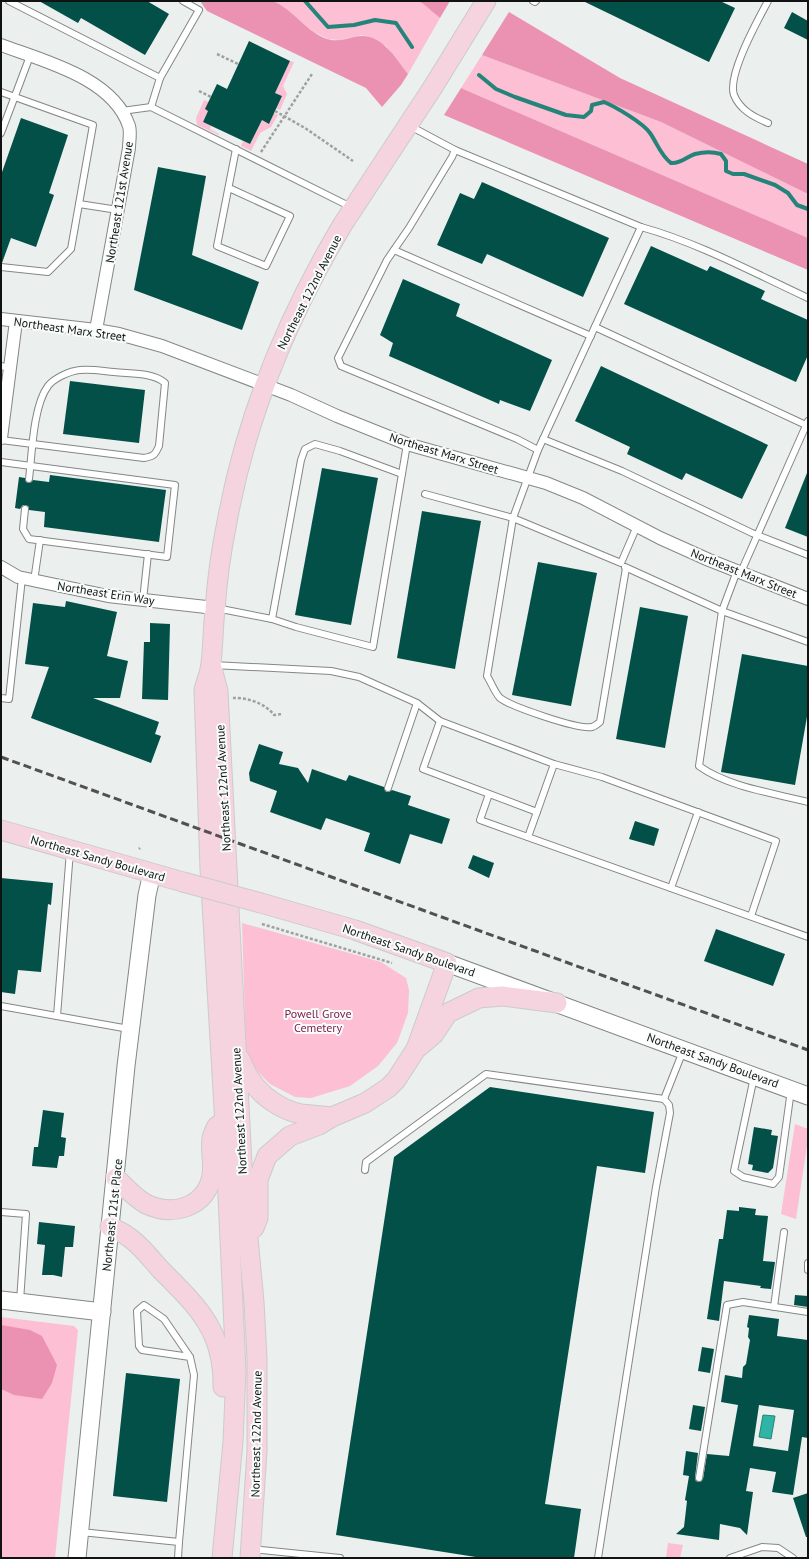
<svg xmlns="http://www.w3.org/2000/svg" width="809" height="1559" font-family="'PT Sans',sans-serif">
<rect width="100%" height="100%" fill="#ebefee"/>
<g fill="#fcbfd3">
<path d="M274,1H419C427,6 432,12 440,18L408,74L386,46L362,35L340,40L328,39L314,32Z"/>
<path d="M482,55L661,122L808,194V238L461,88Z"/>
<path d="M290,61L294,62L283,86L287,94L280,110L276,108L282,96L275,93Z"/>
<path d="M204,100L209,102L208,111L203,122L211,126L210,129L219,134V135L197,125L196,118Z"/>
<path d="M274,113L278,115L271,127L260,133L251,151L241,146L243,141L250,144L262,120L269,124Z"/>
<path d="M242,923L381,962L406,978L409,990L408,1013L397,1043L378,1066L350,1086L311,1098L295,1097L270,1084L258,1072L246,1053Z"/>
<path d="M795,1124L808,1129V1139L796,1219L781,1214Z"/>
<path d="M1,1317L74,1326L78,1330L55,1558H1Z"/>
<path d="M668,1543L683,1545L680,1558H666Z"/>
</g>
<g fill="#eb92b2">
<path d="M200,1C211,1 269,0 275,2C294,11 307,32 327,39C336,42 346,39 354,37C380,31 394,56 408,74L401,85L382,107L366,88L207,11Z"/>
<path d="M419,1H450L440,18C432,12 427,6 419,1Z"/>
<path d="M509,12L620,78L808,164V194L661,122L482,55Z"/>
<path d="M461,88L808,238V270L444,115Z"/>
<path d="M1,1325L30,1330L42,1336L57,1365L52,1383L42,1399L14,1395L1,1389Z"/>
</g>
<path fill="#2eb5a5" stroke="#258479" d="M763,1415L775,1416L771,1439L759,1437Z"/>
<g fill="none" stroke-linecap="round" stroke-linejoin="round">
<g stroke="#258479" stroke-width="4">
<path d="M305,1L328,27L354,25L375,20L396,23L412,47"/>
<path d="M479,75L496,89L515,97L566,115L584,117L591,111L592,105L604,102C616,107 643,123 650,133C657,143 661,156 671,163C681,164 686,157 695,154C703,152 714,152 721,154L726,161V171L733,174H744L775,185L788,193L797,205L808,209"/>
</g>
</g>
<g fill="#025048" fill-rule="evenodd">
<path d="M39,1H147L169,14L145,55L81,18L78,23Z"/>
<path d="M583,1H720L735,8L709,62Z"/>
<path d="M792,12L808,21V40L784,28Z"/>
<path d="M249,41L290,61L275,93L282,96L269,124L262,120L250,144L203,122L208,111L205,109L217,84L227,89Z"/>
<path d="M21,118L68,135L49,193L54,195L36,247L11,238L2,263L1,175Z"/>
<path d="M158,167L206,176L192,255L259,282L242,330L134,290Z"/>
<path d="M482,182L609,238L583,297L487,254L482,264L437,245L460,193L474,199Z"/>
<path d="M651,246L707,271L710,266L765,291L761,299L808,320V355L796,382L624,304Z"/>
<path d="M403,279L460,304L456,316L552,360L530,411L500,400L499,404L389,356L393,343L380,335Z"/>
<path d="M601,366L768,445L742,499L686,473L682,480L627,454L630,447L575,421Z"/>
<path d="M70,381L145,390L139,443L63,434Z"/>
<path d="M322,468L378,478L351,625L295,615Z"/>
<path d="M807,473H808V537L785,528Z"/>
<path d="M50,475L166,490L159,542L44,527L45,512L29,510V507L26,505H23L20,509L15,508L19,477L25,478L26,482L29,483L33,480L49,482Z"/>
<path d="M422,511L481,521L455,669L397,658Z"/>
<path d="M538,562L597,573L571,706L512,695Z"/>
<path d="M66,601L117,612L107,656L128,661L120,698H93L159,722L155,734L161,736L151,763L31,718L49,667L25,664L33,603L65,607Z"/>
<path d="M640,607L688,616L665,748L616,739Z"/>
<path d="M150,623L170,624L168,700L142,699L144,642H150Z"/>
<path d="M742,654L808,666V711L795,785L721,772Z"/>
<path d="M259,744L283,752L279,764L298,768L308,783L312,769L346,781L349,775L384,787L386,792H389L392,790L411,796L408,805L450,819L442,844L410,834L400,864L364,851L370,833L326,818L321,830L270,812L277,791L250,781L249,773Z"/>
<path d="M635,821L659,829L654,846L629,839Z"/>
<path d="M473,855L494,863L489,878L468,868Z"/>
<path d="M1,878L53,883L51,905L48,904L41,972L18,970L15,994L1,992Z"/>
<path d="M716,929L785,954L773,986L704,961Z"/>
<path d="M490,1087L654,1112L645,1173L597,1166L545,1504L581,1509L574,1558H482L336,1535L394,1157Z"/>
<path d="M43,1110L64,1113L61,1137L66,1138L64,1156H59L57,1168L32,1166L34,1147H38Z"/>
<path d="M754,1127L772,1130L771,1135L778,1136L773,1168L768,1173L752,1170L753,1165L748,1164Z"/>
<path d="M739,1207L756,1209L755,1215L768,1216L763,1261L775,1262L771,1289L760,1288L761,1286L724,1281L719,1321L707,1319L719,1239H723L727,1210L739,1211Z"/>
<path d="M39,1222L75,1226L73,1247H65L62,1277L53,1275H42L45,1245L37,1244Z"/>
<path d="M795,1295L808,1296V1307L794,1305Z"/>
<path d="M749,1315L779,1319L777,1336L808,1340V1438L802,1437L793,1495L772,1492L776,1472L750,1468L746,1491L753,1492L747,1535L740,1528L720,1524L719,1540L676,1534L684,1527L687,1501L685,1500L689,1476L683,1475L686,1451L698,1453L695,1478L696,1481L699,1482L703,1479L707,1454L729,1456L738,1405L721,1402L725,1375L742,1378L743,1367L746,1364L750,1340L748,1337L749,1328L747,1327ZM759,1405L794,1410L788,1451L753,1446Z"/>
<path d="M702,1347L714,1349L710,1373L698,1371Z"/>
<path d="M126,1373L180,1379L167,1502L113,1496Z"/>
<path d="M693,1405L705,1407L701,1431L689,1429Z"/>
<path d="M808,1493V1537H806L793,1498Z"/>
</g>
<g fill="none" stroke-linecap="round" stroke-linejoin="round">
<defs>
<g id="lane">
<path d="M9,1L160,78L151,107"/>
<path d="M533,1L535,2L536,1"/>
<path d="M768,1C758,20 727,75 734,95C740,110 754,117 768,123"/>
<path d="M160,78L199,10L183,1"/>
<path d="M1,92L93,125L71,249L48,272L1,267"/>
<path d="M122,111L151,107L351,207"/>
<path d="M410,126L455,150L452,157L409,228L387,260L338,358L341,366L517,439L538,450L513,518L487,676C491,682 495,693 500,698C512,707 579,730 592,727C596,726 597,724 600,722L626,568"/>
<path d="M1,133L30,56"/>
<path d="M455,150L641,227L538,450"/>
<path d="M229,188L290,216L266,266L217,246L236,149"/>
<path d="M79,204L118,210"/>
<path d="M641,227C699,243 754,273 808,298"/>
<path d="M394,250L591,336"/>
<path d="M595,327L808,426"/>
<path d="M1,366L10,368"/>
<path d="M543,439L622,471L752,533L808,555"/>
<path d="M1,440C49,446 96,452 144,458C154,456 155,455 159,446L165,383C153,372 129,374 114,372C103,371 91,369 80,370C70,371 54,378 48,386C33,406 32,454 29,479"/>
<path d="M1,462L175,485L167,557L29,539L23,529L25,509"/>
<path d="M425,494L513,518L621,563L637,526"/>
<path d="M625,567L722,611L737,571"/>
<path d="M741,572L808,421"/>
<path d="M34,581L40,540"/>
<path d="M143,600L148,554"/>
<path d="M216,608L272,619L296,627L373,647L407,444"/>
<path d="M272,619L301,460L305,449L315,444L340,451L402,474"/>
<path d="M808,642L722,611L699,766C728,787 773,793 808,802"/>
<path d="M213,665L331,671L359,677L417,703L440,721L554,764L528,837"/>
<path d="M1,698L9,699L22,578"/>
<path d="M440,721L423,769L537,812"/>
<path d="M554,764L602,777L776,841L751,916"/>
<path d="M388,788L417,703"/>
<path d="M489,794L480,820L808,937"/>
<path d="M671,888L698,812"/>
<path d="M1,1006L129,1029"/>
<path d="M57,1016L70,851"/>
<path d="M754,1077L734,1171L743,1177L773,1184L779,1177L791,1090"/>
<path d="M365,1170L366,1162L486,1074L664,1099L683,1051"/>
<path d="M1,1212L26,1214L20,1301"/>
<path d="M808,1263V1270"/>
<path d="M774,1307L784,1232"/>
<path d="M699,1478L727,1305L743,1302L808,1312"/>
<path d="M81,1532L179,1542L178,1558"/>
<path d="M179,1542L194,1375L190,1357L164,1319L144,1305L137,1311L139,1346L142,1350L190,1357"/>
<path d="M252,1549L340,1558"/>
<path d="M598,1558L656,1187L670,1113L669,1105L664,1099"/>
<path d="M730,1558L762,1547L778,1548L793,1558"/>
</g>
<g id="street">
<path d="M1,45C44,61 113,78 129,126C131,132 129,141 129,148L96,330"/>
<path d="M1,319L96,330L119,334L162,346L291,395L337,416L407,444L546,483L583,498L660,538L709,560L808,599"/>
<path d="M1,438L16,321"/>
<path d="M1,567L18,577L108,596L215,608"/>
</g>
<g id="secondary">
<path d="M447,963L808,1096"/>
<path d="M1,1300L102,1312"/>
<path d="M77,1558L126,1066L147,895L152,873"/>
</g>
<g id="primary">
<path d="M211,665L218,691L243,1184L254,1302L257,1358V1451L250,1558"/>
<path d="M1,830L183,882"/>
<path d="M420,1046L434,1034L448,1013L479,998L502,996L557,1003"/>
<path d="M240,1059C243,1066 246,1073 250,1079C261,1096 281,1110 301,1114C311,1115 322,1116 332,1117"/>
<path d="M116,1178C125,1187 135,1198 146,1204C171,1216 202,1209 211,1180C215,1167 210,1152 212,1138C213,1134 215,1130 217,1126"/>
<path d="M110,1227C116,1230 122,1232 127,1236C138,1242 152,1260 161,1270C198,1307 224,1331 223,1387"/>
<path d="M254,1228L258,1218V1180L267,1156L290,1136L319,1125L332,1117L365,1103L388,1088L396,1080L416,1049L447,963L355,930L261,903"/>
<path d="M222,1558L233,1442L236,1371L224,1108L210,869L204,690C206,682 210,673 211,664C213,646 213,628 215,610C217,580 221,551 227,522C246,417 288,316 343,224L433,87L486,1"/>
</g>
</defs>
<use href="#lane" stroke="#838786" stroke-width="8"/>
<use href="#street" stroke="#838786" stroke-width="14"/>
<use href="#secondary" stroke="#838786" stroke-width="19"/>
<use href="#primary" stroke="#cbcbcb" stroke-width="21"/>
<g stroke="#9ea1a0" stroke-width="2.5" stroke-dasharray="3 2" stroke-linecap="butt">
<path d="M217,54L238,64"/>
<path d="M199,91L211,97"/>
<path d="M275,111L305,128L353,161"/>
<path d="M261,152L312,74"/>
<path d="M233,698C247,697 266,704 274,715L282,714"/>
<path d="M139,849L140,848"/>
<path d="M262,924L392,963"/>
</g>
<use href="#lane" stroke="#fff" stroke-width="6"/>
<use href="#street" stroke="#fff" stroke-width="12"/>
<use href="#secondary" stroke="#fff" stroke-width="17"/>
<use href="#primary" stroke="#f5d4df" stroke-width="19"/>
<path stroke="#4f5251" stroke-width="3" stroke-dasharray="8 4" stroke-linecap="butt" d="M1,757L808,1050"/>
<defs>
<path id="primary-bridge" d="M183,882L261,903"/>
</defs>
<use href="#primary-bridge" stroke="#cbcbcb" stroke-width="21" stroke-linecap="butt"/>
<use href="#primary-bridge" stroke="#f5d4df" stroke-width="19"/>
</g>
<g text-anchor="middle" dominant-baseline="central" stroke-width="4" stroke-linejoin="round" paint-order="stroke">
<g font-size="12" fill="#111312" stroke="#f8fdfc">
<text transform="translate(119 202) rotate(-81)">Northeast 121st Avenue</text>
<text transform="translate(309 292) rotate(-63)">Northeast 122nd Avenue</text>
<text transform="translate(70 329) rotate(8)">Northeast Marx Street</text>
<text transform="translate(444 453) rotate(17)">Northeast Marx Street</text>
<text transform="translate(744 573) rotate(22)">Northeast Marx Street</text>
<text transform="translate(106 593) rotate(9)">Northeast Erin Way</text>
<text transform="translate(223 788) rotate(-93)">Northeast 122nd Avenue</text>
<text transform="translate(98 858) rotate(16)">Northeast Sandy Boulevard</text>
<text transform="translate(409 950) rotate(19)">Northeast Sandy Boulevard</text>
<text transform="translate(713 1060) rotate(20)">Northeast Sandy Boulevard</text>
<text transform="translate(239 1111) rotate(-93)">Northeast 122nd Avenue</text>
<text transform="translate(112 1215) rotate(-84)">Northeast 121st Place</text>
<text transform="translate(256 1434) rotate(-89)">Northeast 122nd Avenue</text>
</g>
<g font-size="12" fill="#7f1749" stroke="#f8fdfc">
<text x="318" y="1013">Powell Grove<tspan x="318" dy="14">Cemetery</tspan></text>
</g>
</g>
<rect width="809" height="1559" fill="none" stroke="#111312" stroke-width="4"/>
</svg>
